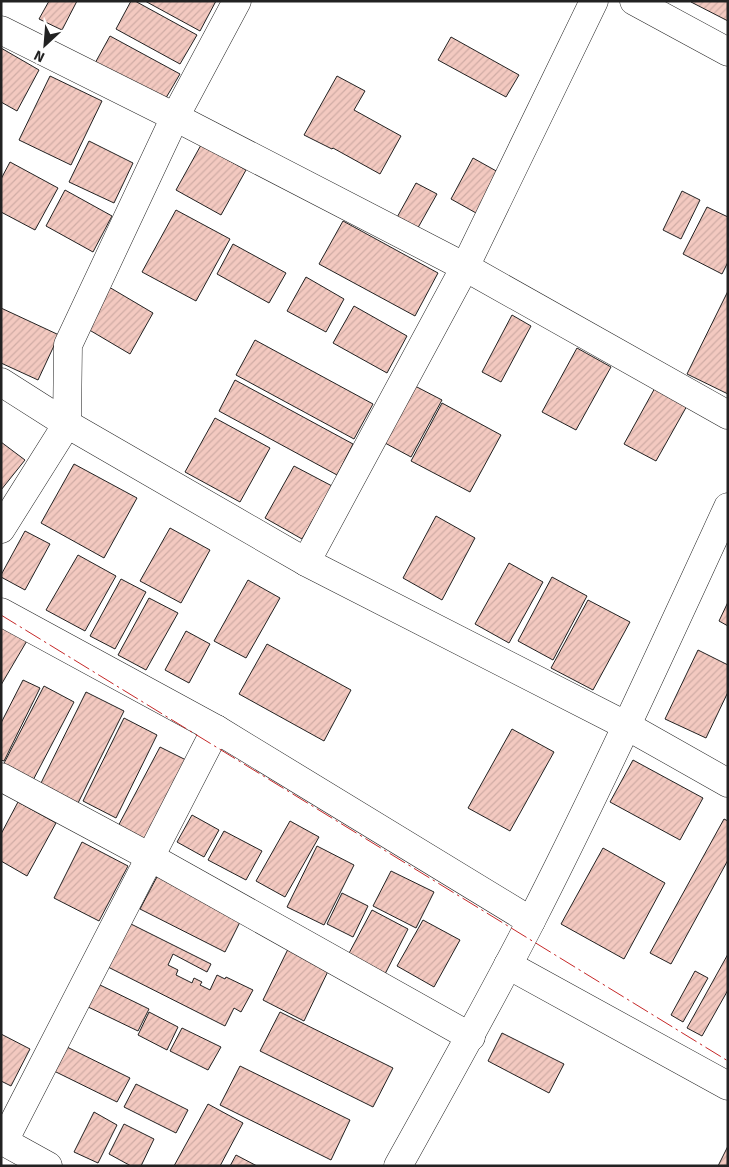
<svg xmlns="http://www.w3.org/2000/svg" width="729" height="1167" font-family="Signika,sans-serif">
<defs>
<pattern id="building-hatch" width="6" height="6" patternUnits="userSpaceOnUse" patternTransform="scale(1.25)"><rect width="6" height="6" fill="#f3c9c0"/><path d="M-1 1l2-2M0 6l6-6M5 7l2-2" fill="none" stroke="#d0aca5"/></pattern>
</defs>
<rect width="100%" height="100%" fill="#fff"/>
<g fill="url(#building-hatch)" stroke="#222">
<path d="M49,1H77L62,30L39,19Z"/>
<path d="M131,1H135L197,35L180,64L116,29Z"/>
<path d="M145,1H216L200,31Z"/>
<path d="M728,1V21L691,2V1Z"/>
<path d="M110,36L180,74L163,103L94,65Z"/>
<path d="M451,37L519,75L506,97L438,60Z"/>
<path d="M1,48L39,70L17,111L1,102Z"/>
<path d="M50,76L102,101L71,165L19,140Z"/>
<path d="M337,76L365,91L354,110L401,136L380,174L333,148L332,149L304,135Z"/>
<path d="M89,141L133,163L114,203L69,182Z"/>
<path d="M201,145L246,170L221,215L176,190Z"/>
<path d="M473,158L507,177L485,218L451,199Z"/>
<path d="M10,162L58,188L35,230L1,212V179Z"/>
<path d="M416,183L437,194L415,233L395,221Z"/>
<path d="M65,190L112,216L93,252L46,226Z"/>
<path d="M682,191L700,200L681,239L663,230Z"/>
<path d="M707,207L728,217V262L722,274L683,254Z"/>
<path d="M176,210L230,239L196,301L142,272Z"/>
<path d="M343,221L438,273L415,316L319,264Z"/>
<path d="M233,244L286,273L269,303L217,274Z"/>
<path d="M306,277L344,299L326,332L287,311Z"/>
<path d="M109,287L153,313L130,354L86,328Z"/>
<path d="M728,291V394L687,374Z"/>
<path d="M354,306L407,336L387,373L333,343Z"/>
<path d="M1,308L59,335L38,380L1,363Z"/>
<path d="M512,315L531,326L501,382L482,372Z"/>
<path d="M255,340L373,404L354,439L236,375Z"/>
<path d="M577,348L611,367L576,430L542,412Z"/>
<path d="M235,380L353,444L337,475L219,411Z"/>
<path d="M415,386L442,400L411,457L385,443Z"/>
<path d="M656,386L688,404L656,461L624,444Z"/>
<path d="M442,403L501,435L470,492L411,461Z"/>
<path d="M215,418L270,448L240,502L185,472Z"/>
<path d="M1,442L25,460L1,490Z"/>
<path d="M74,464L137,498L104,558L41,523Z"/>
<path d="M294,466L332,486L302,539L265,518Z"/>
<path d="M436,516L475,538L442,600L403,578Z"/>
<path d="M170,528L210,550L181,603L140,581Z"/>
<path d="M25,531L50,544L25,590L1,577V575Z"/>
<path d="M78,555L116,576L85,631L46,610Z"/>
<path d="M509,563L543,582L509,643L475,624Z"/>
<path d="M552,577L587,596L553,660L518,641Z"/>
<path d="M121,579L146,592L115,649L90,636Z"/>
<path d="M248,580L280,598L246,658L214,641Z"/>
<path d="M149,598L178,613L146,670L118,655Z"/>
<path d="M588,600L630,622L593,690L551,668Z"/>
<path d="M728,602V626L719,621Z"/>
<path d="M1,623L28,639L1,685Z"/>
<path d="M186,631L210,644L189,683L165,670Z"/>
<path d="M267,644L351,690L324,741L239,694Z"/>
<path d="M698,650L728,665V692L706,738L665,719Z"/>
<path d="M23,680L40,688L4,761L1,760V723Z"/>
<path d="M44,686L74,702L30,786L1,769Z"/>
<path d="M86,692L124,711L78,803L40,785Z"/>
<path d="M124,718L157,735L116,818L83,801Z"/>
<path d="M512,729L554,752L510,831L468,808Z"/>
<path d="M160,747L196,765L153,849L116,830Z"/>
<path d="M633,760L703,798L680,840L610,802Z"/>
<path d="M18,802L56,823L27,876L1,861V834Z"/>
<path d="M192,815L219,830L204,857L177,842Z"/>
<path d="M724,819L728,821V860L671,964L650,953Z"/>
<path d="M290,821L319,837L285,897L256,881Z"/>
<path d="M224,831L262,851L246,880L208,860Z"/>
<path d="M82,842L128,866L99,921L54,898Z"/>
<path d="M317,846L354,865L324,925L287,907Z"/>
<path d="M603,848L665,883L624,959L561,924Z"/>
<path d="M391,871L434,892L416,928L373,906Z"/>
<path d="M159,873L243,916L225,952L140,909Z"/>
<path d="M342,893L368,906L353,937L327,924Z"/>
<path d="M372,910L408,929L384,976L347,957Z"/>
<path d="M423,920L460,940L434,987L397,966Z"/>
<path d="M129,923L211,964L207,972L173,954L168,965L178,970L176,975L192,983L194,978L202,982L200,985L210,990L217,975L225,979L226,977L253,990L241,1012L234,1008L225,1026L108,967Z"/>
<path d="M291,943L332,963L304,1021L263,1000Z"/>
<path d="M728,954V990L702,1036L687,1028Z"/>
<path d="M695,971L708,978L683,1022L671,1015Z"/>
<path d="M96,983L149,1009L138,1031L84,1005Z"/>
<path d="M149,1012L178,1027L167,1050L138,1035Z"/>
<path d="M280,1012L393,1068L373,1107L260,1051Z"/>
<path d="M182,1028L221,1047L208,1070L170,1051Z"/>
<path d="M502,1033L564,1064L549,1093L488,1061Z"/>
<path d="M1,1034L30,1049L11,1086L1,1081Z"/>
<path d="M67,1047L130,1078L117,1102L54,1071Z"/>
<path d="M240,1066L350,1120L331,1160L220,1105Z"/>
<path d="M136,1084L188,1110L176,1133L124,1107Z"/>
<path d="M208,1104L243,1123L220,1166H174Z"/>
<path d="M94,1112L117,1125L98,1163L74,1152Z"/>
<path d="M124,1124L154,1139L141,1166H131L109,1154Z"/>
<path d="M728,1146V1166H718Z"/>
<path d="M236,1155L257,1166H230Z"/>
</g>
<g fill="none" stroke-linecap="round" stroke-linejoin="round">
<defs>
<g id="minor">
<path d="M634,1L728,52"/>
<path d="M1,30L175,117L465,267L728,415"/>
<path d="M1,382L67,424L306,562L627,726L728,783"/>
<path d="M1,529L67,424L68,345L175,117L237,1"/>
<path d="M306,562L465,267L594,1"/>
<path d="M1,612L216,729L531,921"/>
<path d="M1,777L150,857L471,1037"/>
<path d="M508,965L728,1086"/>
<path d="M1,1140L48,1166"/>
<path d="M4,1141L216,729"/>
<path d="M398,1166C443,1085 488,1005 530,923C600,786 664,646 728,507"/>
</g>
</defs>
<use href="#minor" stroke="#222" stroke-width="29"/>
<use href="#minor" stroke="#fff" stroke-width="28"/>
<path stroke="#c62828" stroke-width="1" stroke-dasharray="18 4 2.5 4" stroke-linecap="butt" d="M1,615L728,1061"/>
</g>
<rect width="729" height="1167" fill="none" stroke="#222222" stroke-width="5"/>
<g transform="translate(45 45) rotate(206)" stroke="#ffffff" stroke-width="4" paint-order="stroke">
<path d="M0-4L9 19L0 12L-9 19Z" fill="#222222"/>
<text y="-8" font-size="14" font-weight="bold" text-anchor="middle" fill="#222222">N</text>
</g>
</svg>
